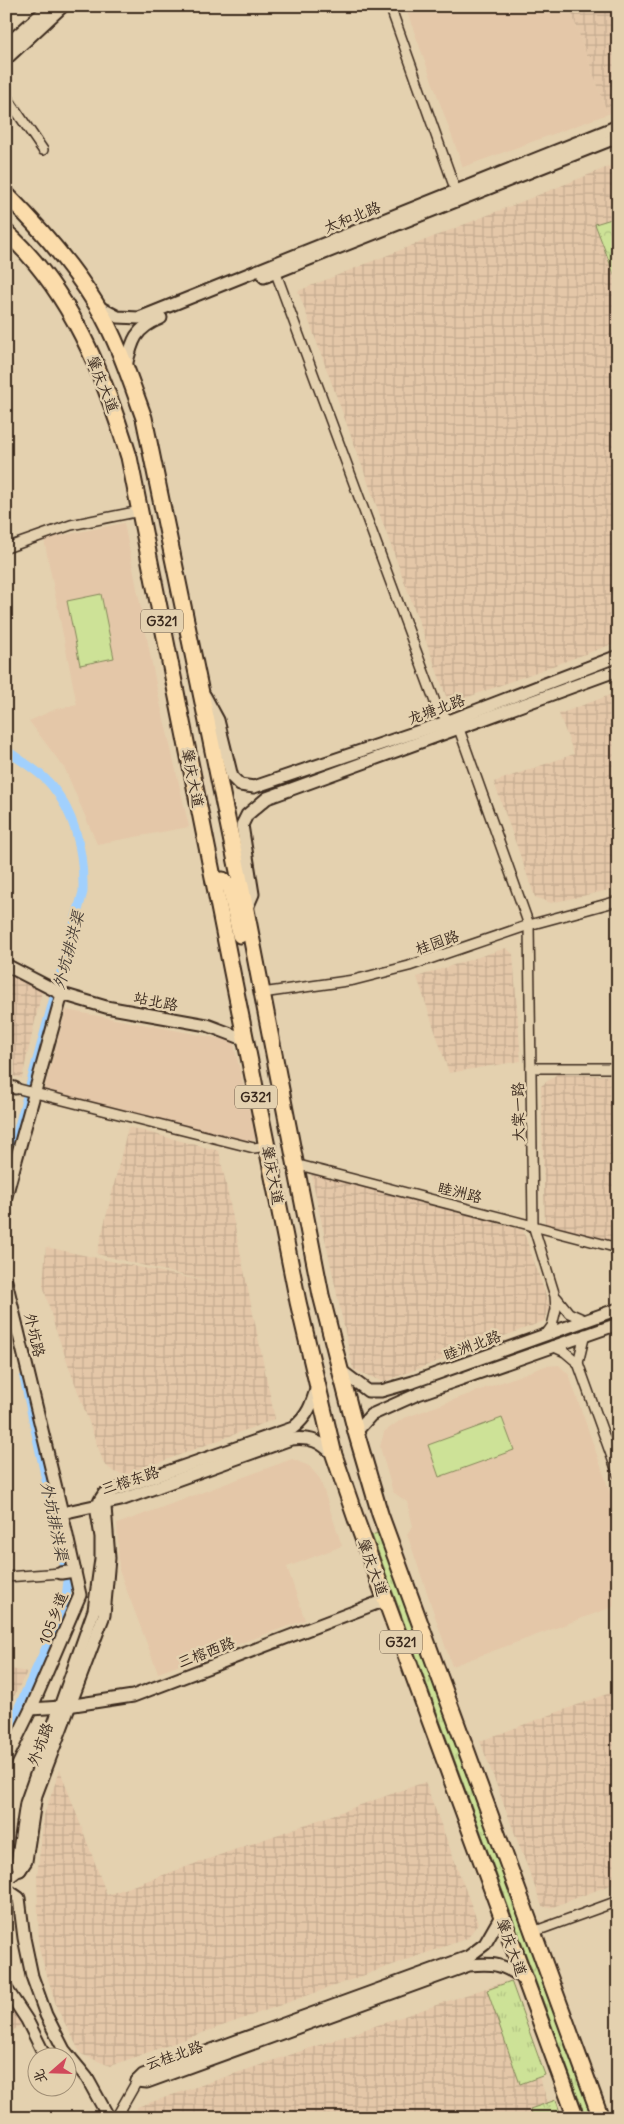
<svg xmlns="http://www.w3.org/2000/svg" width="624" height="2124" font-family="Delius,'LXGW WenKai TC',sans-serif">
<defs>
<pattern id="industrial-grid" width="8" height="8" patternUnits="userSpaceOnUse" patternTransform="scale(1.25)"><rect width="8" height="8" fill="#e4c7a8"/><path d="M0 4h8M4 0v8" fill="none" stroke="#c4ab90"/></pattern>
<pattern id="grass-tufts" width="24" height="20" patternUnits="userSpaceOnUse" patternTransform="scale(1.25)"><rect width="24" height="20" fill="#cde297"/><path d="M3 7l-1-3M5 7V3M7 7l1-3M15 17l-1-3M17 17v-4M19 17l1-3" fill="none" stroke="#b1c282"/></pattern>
<pattern id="forest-crowns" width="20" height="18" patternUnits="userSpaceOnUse" patternTransform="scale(1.25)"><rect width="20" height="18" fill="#cde297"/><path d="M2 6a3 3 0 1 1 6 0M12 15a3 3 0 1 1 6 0" fill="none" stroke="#b1c282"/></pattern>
</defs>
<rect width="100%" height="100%" fill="#e4d1af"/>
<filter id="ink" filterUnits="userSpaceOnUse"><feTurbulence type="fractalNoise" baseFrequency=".02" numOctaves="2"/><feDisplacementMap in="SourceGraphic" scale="10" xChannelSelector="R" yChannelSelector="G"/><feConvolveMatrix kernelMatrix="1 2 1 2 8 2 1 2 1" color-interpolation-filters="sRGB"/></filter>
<g filter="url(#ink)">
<g fill="#e4c7a8">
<path d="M405,6H569L608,114L463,167Z"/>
<path d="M124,523L157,689L189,827L97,844L65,769L29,721L56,709L77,705L44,539Z"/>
<path d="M66,1010L233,1041L256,1138L249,1144L44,1090Z"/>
<path d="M559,1365L569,1375L618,1515V1605L452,1666L407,1534L413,1526L407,1502L393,1492L380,1447L384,1432L402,1419L545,1366Z"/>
<path d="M292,1459L309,1466L320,1479L342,1546L287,1567L305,1620L158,1673L119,1570L117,1524Z"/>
</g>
<g fill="url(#industrial-grid)">
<path d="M569,6H618V111L608,114Z"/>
<path d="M618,163V642L449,704L298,291Z"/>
<path d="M618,692V888L551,903L535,897L494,782L574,754L559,714Z"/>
<path d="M506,948L513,954L521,1061L449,1073L417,977Z"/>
<path d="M6,972L42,991L22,1078L6,1075Z"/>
<path d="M557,1074L618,1076V1242L545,1225L541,1086Z"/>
<path d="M128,1127L219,1151L275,1419L126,1475L114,1472L104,1464L55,1328L43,1285L46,1247L222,1285L97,1254Z"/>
<path d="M311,1173L523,1230L550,1307L544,1321L383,1382L353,1369Z"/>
<path d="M6,1668L27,1672L6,1711Z"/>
<path d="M618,1690V1882L550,1908L542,1906L480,1741Z"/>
<path d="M60,1770L107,1895L425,1782L478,1923L468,1938L110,2066L81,2054L57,2008L39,1949L37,1876L44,1815Z"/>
<path d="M504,1982L554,2118H135L137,2107Z"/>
<path d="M6,1995L27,2020L6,2036Z"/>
</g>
<g fill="url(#grass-tufts)" stroke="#84865a">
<path d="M383,1531L596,2118H586L372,1535Z"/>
<path d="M511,1981L545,2075L520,2084L487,1990Z"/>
<path d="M556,2100L562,2118H534L530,2109Z"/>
</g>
<path fill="url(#forest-crowns)" stroke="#84865a" d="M618,217V273L614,274L595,224Z"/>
<g fill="#cde297" stroke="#84865a">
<path d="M101,594L114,658L80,665L67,601Z"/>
<path d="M502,1418L514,1450L439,1477L428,1445Z"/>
</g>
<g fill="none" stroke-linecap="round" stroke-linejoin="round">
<g stroke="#a1d0fd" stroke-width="9">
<path d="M6,750C21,761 41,772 52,786C77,817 84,854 83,892L6,1173"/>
<path d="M6,1735L65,1606L68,1581L24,1378"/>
</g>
<defs>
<g id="street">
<path d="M390,6L458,197"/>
<path d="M6,96L43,150"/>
<path d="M274,268L438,710L459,729L529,925L533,1225L555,1296L556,1309L552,1326L547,1333"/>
<path d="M6,548L71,525L140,511"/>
<path d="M262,993L354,980L409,966L529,925L618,901"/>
<path d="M531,1068H618"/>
<path d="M15,1088L254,1148L267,1146"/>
<path d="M295,1164L618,1248"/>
<path d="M557,1298L569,1313L585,1320"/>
<path d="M552,1346L565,1352L578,1363L618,1474"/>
<path d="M578,1363L585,1334"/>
<path d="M6,1577L61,1573"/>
<path d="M6,1881L20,1870"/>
<path d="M533,1932L618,1901"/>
<path d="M116,2118L137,2081"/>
</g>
<g id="secondary">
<path d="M6,45L50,6"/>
<path d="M6,59L63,6"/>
<path d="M264,277L618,137"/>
<path d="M97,306L118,317L139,318L618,126"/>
<path d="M126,366C132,341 135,328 161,318"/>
<path d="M205,696L218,720L232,777L240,785L254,787L449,721L618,656"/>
<path d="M246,910L253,894L242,825L247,815L267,798L618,670"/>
<path d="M6,965L62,994L106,1007L207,1025L244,1039"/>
<path d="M6,1086L15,1088"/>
<path d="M6,1196L62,994"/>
<path d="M6,1281L62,1513"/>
<path d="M340,1370L368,1391H381L413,1382L618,1309"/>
<path d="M356,1432L371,1415L418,1394L618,1324"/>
<path d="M100,1500L104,1494L293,1428C308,1416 312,1404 317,1386"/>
<path d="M61,1573L75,1571"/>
<path d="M31,1709L61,1707L133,1696L385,1600"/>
<path d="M6,1760L31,1709L80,1595L62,1513L121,1500L291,1439C311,1437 320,1441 334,1455"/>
<path d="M20,1870L26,1861L36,1795L104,1615L109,1558L104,1494"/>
<path d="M20,1870L17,1863L26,1803L94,1610L101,1559V1537L96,1506"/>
<path d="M6,1889L19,1898L24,1938L32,1976L46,2015L64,2050L87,2078L109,2118"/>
<path d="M6,1988L27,2020L45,2056"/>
<path d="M137,2081L147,2082L469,1965C495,1963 503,1964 524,1979"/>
<path d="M137,2081L143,2075L468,1957L485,1944L501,1916"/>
</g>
<g id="highway">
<path d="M6,194C40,228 71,263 96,304C117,339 130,379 144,418L246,910L321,1295L356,1432L380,1514L601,2118"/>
<path d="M6,232C71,291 104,375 129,457L298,1302L334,1455L357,1522L576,2118"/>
<path d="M214,881L223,880L230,887L240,935"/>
</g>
</defs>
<use href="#street" stroke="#3b2a1e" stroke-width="12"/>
<use href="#secondary" stroke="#3b2a1e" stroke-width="15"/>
<use href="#highway" stroke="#3b2a1e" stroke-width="19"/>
<use href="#street" stroke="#e4d1af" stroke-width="9"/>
<use href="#secondary" stroke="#e4d1af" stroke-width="11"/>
<use href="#highway" stroke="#fbdcab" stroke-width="15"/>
</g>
</g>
<g text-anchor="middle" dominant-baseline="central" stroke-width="5" stroke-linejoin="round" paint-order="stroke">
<g fill="#e4d1af" stroke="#6e5c4a" stroke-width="1">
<rect x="141" y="609.5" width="42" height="23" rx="4"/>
<rect x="235" y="1085.5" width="42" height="23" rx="4"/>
<rect x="380" y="1630.5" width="42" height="23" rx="4"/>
</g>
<g font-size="14" font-weight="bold" fill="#3b2a1e">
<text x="162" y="621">G321</text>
<text x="256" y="1097">G321</text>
<text x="401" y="1642">G321</text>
</g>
<g font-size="15" fill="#3b2a1e" stroke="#e4d1af">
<text transform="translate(352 217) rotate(-22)">太和北路</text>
<text transform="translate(103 384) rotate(68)">肇庆大道</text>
<text transform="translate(436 709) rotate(-20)">龙塘北路</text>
<text transform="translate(193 778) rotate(79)">肇庆大道</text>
<text transform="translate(437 942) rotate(-19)">桂园路</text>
<text transform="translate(156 1001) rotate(11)">站北路</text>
<text transform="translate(518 1112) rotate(-91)">大棠一路</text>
<text transform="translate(273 1175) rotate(79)">肇庆大道</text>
<text transform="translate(460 1192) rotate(14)">睦洲路</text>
<text transform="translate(35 1335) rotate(77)">外坑路</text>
<text transform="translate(472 1345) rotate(-20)">睦洲北路</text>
<text transform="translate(130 1480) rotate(-18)">三榕东路</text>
<text transform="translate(373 1567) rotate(70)">肇庆大道</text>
<text transform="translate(53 1618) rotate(-69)">105乡道</text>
<text transform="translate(206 1652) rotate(-21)">三榕西路</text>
<text transform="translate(40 1744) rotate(-69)">外坑路</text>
<text transform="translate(512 1947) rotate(70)">肇庆大道</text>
<text transform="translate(174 2055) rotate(-19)">云桂北路</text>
</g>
<g font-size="16" font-style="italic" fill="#453b34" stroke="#e4d1af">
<text transform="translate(68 950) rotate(-75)">外坑排洪渠</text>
<text transform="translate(55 1521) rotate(78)">外坑排洪渠</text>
</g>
</g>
<rect width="624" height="2124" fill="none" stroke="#e4d1af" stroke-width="25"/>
<rect x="12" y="12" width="599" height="2099" fill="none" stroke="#3b2a1e" stroke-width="2" filter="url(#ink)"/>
<g transform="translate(52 2072) rotate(250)"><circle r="24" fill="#e4d1af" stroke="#a08e75"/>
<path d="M0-4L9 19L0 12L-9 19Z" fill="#d1495b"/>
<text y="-8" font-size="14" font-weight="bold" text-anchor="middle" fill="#3b2a1e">北</text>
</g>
</svg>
